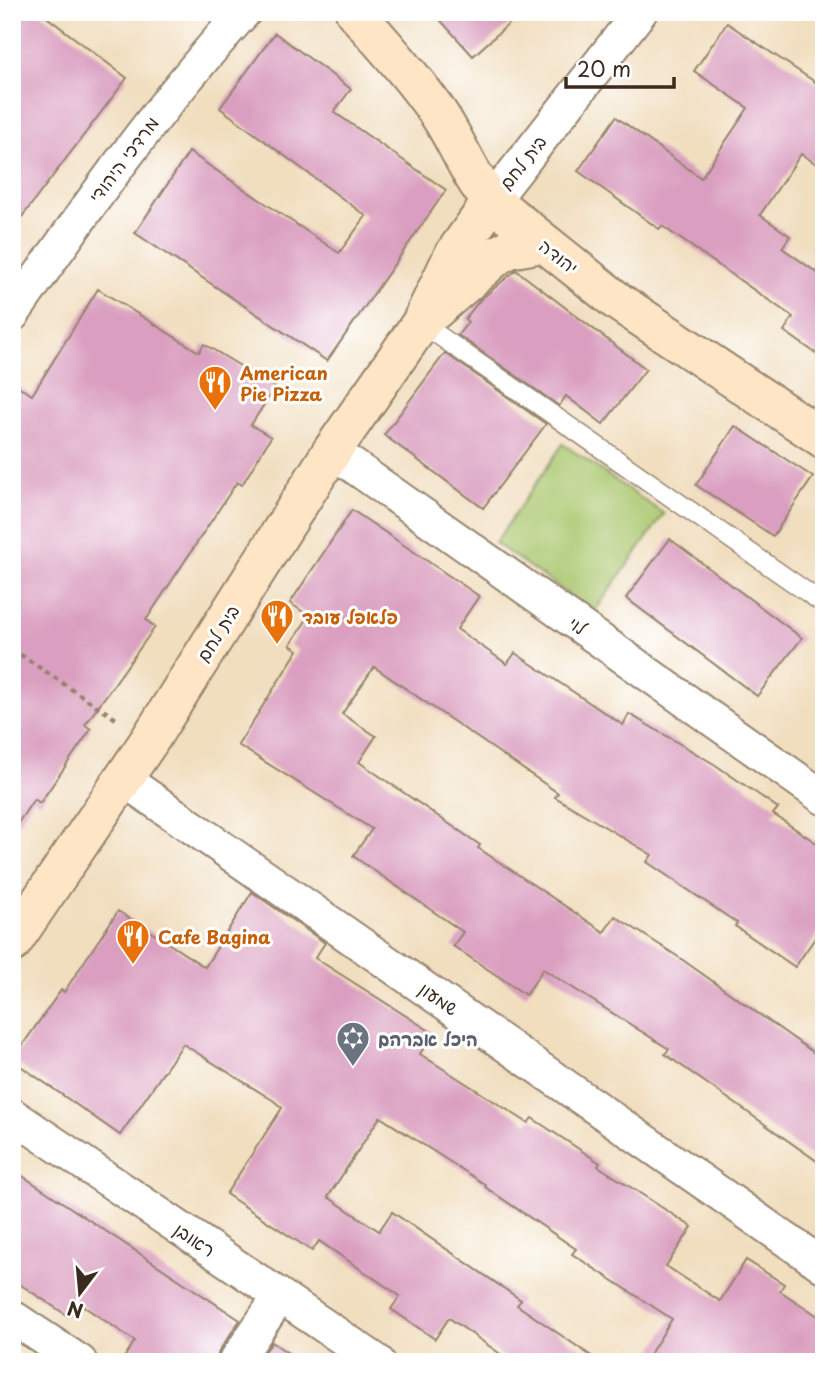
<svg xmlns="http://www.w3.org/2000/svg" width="836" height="1374" font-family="'Playpen Sans','Playpen Sans Hebrew',sans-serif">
<rect width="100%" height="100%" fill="#fff"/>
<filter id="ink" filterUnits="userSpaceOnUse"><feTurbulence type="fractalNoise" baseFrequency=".0143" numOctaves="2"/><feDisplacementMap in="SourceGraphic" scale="14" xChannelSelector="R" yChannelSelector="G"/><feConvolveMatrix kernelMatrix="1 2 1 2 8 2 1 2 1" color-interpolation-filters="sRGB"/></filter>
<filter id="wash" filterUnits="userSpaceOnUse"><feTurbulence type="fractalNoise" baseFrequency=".00686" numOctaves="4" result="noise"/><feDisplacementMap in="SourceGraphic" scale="28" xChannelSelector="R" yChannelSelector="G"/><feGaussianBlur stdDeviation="1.57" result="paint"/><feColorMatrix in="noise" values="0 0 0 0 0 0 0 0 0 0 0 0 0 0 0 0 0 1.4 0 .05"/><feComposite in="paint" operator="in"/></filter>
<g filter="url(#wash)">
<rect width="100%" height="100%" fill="#f1debf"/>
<path fill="#aac76e" stroke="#727846" stroke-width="2" d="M563,444L664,514L594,612L495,543Z"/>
<g id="blocks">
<g fill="#da9fc0">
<path d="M12,12H40L127,78L12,230Z"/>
<path d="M433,12H522L473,56Z"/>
<path d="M727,23L824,88V169L801,154L760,215L790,236L782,248L822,276L824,273V359L784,331L793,317L662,226L659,229L578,171L616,117L701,178L748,108L694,71Z"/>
<path d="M275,33L351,89L334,112L446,190L327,361L135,233L189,152L339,253L366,216L220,108Z"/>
<path d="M516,270L646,369L603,424L566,396L559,406L458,335L468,322L465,319L480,300Z"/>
<path d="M98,289L199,352L204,344L275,387L251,425L271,437L242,485L237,482L146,620L155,627L85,725L91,729L40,803L34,799L12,832V382L32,395Z"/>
<path d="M445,353L546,424L483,508L384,435Z"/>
<path d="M735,426L813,477L773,536L696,485Z"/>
<path d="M352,510L479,596L457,629L507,664L515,653L623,725L629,714L714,764L778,808L773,814L824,848V925L795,967L735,926L737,923L647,862L652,855L555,797L558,793L374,667L342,714L376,736L359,762L480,845L478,848L604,932L615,916L680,958L824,1060V1166L665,1054L669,1049L543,969L526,995L453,946L463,932L353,856L372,829L238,745L298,650L290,645L309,616L290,603Z"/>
<path d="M670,539L802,638L757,696L626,598Z"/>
<path d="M252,892L325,943L315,958L433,1033L420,1054L528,1123L532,1118L600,1163L598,1166L692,1227L666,1266L720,1301L746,1260L784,1284L780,1291L824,1320V1362H645L672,1319L572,1254L576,1249L485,1187L486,1185L380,1117L328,1197L379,1231L392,1212L521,1300L517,1305L600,1362H512L449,1318L435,1339L391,1309L400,1296L319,1241L312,1251L226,1194L282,1108L274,1101L183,1044L120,1135L12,1060L61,990L64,992L118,911L205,967Z"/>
<path d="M12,1169L240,1320L219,1351L216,1362H121L135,1341L77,1302L68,1316L12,1279Z"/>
<path d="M272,1342L301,1362H258Z"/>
</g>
</g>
</g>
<g filter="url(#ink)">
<use href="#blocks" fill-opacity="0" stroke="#96846e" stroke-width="2"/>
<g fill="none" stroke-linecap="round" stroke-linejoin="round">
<defs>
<path id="lane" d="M421,323L824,604"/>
<g id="street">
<path d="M492,201L640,12"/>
<path d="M12,315C85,210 158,106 244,12"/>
<path d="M332,451L824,798"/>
<path d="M123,779L824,1266"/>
<path d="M12,1115L378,1362"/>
<path d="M12,1317L80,1362"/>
<path d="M235,1362L280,1296"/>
</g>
<g id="secondary">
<path d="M355,12C384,45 413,77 438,113C458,142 468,175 492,201L617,301L824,439"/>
<path d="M434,311L498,255L509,249L542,243"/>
<path d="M12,943L149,741L332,451L421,323L453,256L492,201"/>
</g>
</defs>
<use href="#lane" stroke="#96846e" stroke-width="21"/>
<use href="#street" stroke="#96846e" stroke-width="37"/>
<use href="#secondary" stroke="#96846e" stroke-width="42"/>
<path stroke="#96846e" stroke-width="4.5" stroke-dasharray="5 5" stroke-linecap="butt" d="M12,649L119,721"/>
<use href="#lane" stroke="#fff" stroke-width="18"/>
<use href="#street" stroke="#fff" stroke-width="33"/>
<use href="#secondary" stroke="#fde5c5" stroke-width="38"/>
</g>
</g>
<defs>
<symbol id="restaurant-pin" viewBox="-11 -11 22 30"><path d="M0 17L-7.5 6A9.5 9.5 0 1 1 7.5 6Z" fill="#e8710a" stroke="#fff"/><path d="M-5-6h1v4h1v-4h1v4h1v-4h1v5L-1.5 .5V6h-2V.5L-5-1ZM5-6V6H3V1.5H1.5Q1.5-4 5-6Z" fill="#fff"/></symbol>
<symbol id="synagogue-pin" viewBox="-11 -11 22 30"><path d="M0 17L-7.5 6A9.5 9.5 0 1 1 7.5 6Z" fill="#6b7280" stroke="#fff"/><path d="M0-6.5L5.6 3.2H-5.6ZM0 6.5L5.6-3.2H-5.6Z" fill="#fff"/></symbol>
</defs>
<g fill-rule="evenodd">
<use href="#restaurant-pin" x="196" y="363" width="38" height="52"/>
<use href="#restaurant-pin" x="258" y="597" width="38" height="52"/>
<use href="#restaurant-pin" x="114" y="917" width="38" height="52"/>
<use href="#synagogue-pin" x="334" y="1019" width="38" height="52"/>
</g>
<g text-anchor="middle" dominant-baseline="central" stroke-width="6" stroke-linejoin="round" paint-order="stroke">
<g font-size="18" fill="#3b2a1e" stroke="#fff">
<text transform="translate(123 159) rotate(-53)">מרדכי היהודי</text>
<text transform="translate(522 162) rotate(-52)">בית לחם</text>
<text transform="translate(559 256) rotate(38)">יהודה</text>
<text transform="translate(578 625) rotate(35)">לוי</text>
<text transform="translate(217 633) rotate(-58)">בית לחם</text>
<text transform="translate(439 998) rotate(35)">שמעון</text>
<text transform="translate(195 1239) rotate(34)">ראובן</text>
</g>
<g font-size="18" font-weight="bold" fill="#c56008" stroke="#fff" text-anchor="start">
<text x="240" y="372">American<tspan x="240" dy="21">Pie Pizza</tspan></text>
<text x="302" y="616">פלאפל עובד</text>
<text x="158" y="936">Cafe Bagina</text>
</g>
<g font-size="18" font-weight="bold" fill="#5b616d" stroke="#fff" text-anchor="start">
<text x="378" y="1038">היכל אברהם</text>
</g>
</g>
<rect width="836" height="1374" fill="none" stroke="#fff" stroke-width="42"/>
<g transform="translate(80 1293) rotate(196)" stroke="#ffffff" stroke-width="5" paint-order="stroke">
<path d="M0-5L12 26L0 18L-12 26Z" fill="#3b2a1e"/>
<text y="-10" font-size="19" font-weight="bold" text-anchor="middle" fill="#3b2a1e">N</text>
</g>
<path d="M566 77v10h108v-10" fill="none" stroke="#3b2a1e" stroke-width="3.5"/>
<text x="577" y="77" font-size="21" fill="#3b2a1e" stroke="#ffffff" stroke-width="5" paint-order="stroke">20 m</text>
</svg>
